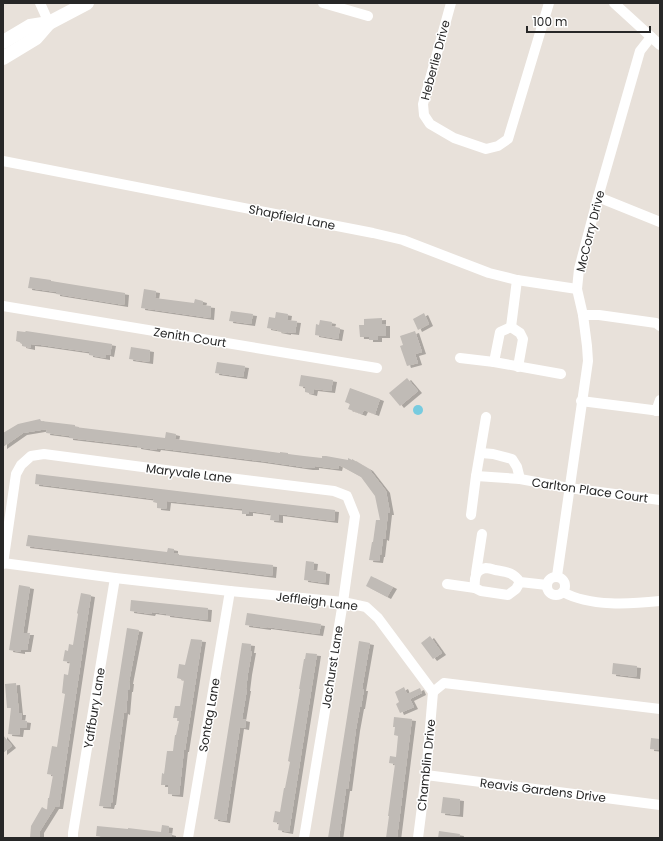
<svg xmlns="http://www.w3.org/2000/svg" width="663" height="841" font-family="Poppins,sans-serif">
<defs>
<filter id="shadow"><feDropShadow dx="4" dy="2" stdDeviation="0" flood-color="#0004"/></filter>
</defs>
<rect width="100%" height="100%" fill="#e8e1da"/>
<circle fill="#77cbdf" cx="418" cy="410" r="5"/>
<g fill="#c0bbb6" filter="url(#shadow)">
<path d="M30,277L51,280V281L125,293L124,305L56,294V292L28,288Z"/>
<path d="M144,289L156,291L155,298L194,303L195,299L203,301L202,305L211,306L210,318L141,308Z"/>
<path d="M231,311L253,314L251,324L229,321Z"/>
<path d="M276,312L288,314L287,320L297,321L295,333L287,332V333L277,331L278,330L267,328L269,317L275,318Z"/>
<path d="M424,313L429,324L418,330L413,319Z"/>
<path d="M382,318V324H386V336H378V340H369V337H360L359,325H364V319Z"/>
<path d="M320,320L332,322L331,326L340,328L338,339L315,335L316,324L319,325Z"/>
<path d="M17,331L25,332L26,331L112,344L110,355L106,354V358L89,355V352L41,345L31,344V348L22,346V343L16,341Z"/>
<path d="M415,331L422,352L415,354L418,363L407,366L400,346L403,345L400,336Z"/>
<path d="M131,347L150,350L149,362L129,359Z"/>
<path d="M217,362L245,366L243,377L215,373Z"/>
<path d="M301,375L333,380L331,391L314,389L313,394L305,392V387L299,386Z"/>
<path d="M407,378L418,391L400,406L389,393Z"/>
<path d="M350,388L380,399L375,414L364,410L362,414L348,409L350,404L345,402Z"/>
<path d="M40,419L41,421L75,425V427L165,438L166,432L176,434L175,439L280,453V452L288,453V454L304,456L322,458V456H326L348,460V458L352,460V459L369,469L386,491L390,513H388L385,539L383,538L381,555H380L379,561L369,560L372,542H373L376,520H380L375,496L361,477L339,465L338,469L315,466V468H309L261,461L157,448L156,450L137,447V446L69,438V436L46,433L47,429L23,433L3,447V433L18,424Z"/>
<path d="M36,474L335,510L334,521L279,514V521L270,520L271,514L249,511V514H242V509L167,501L166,509L157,508V503L153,502L154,499L35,484Z"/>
<path d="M28,535L167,552L168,548L174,549V553L179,554V555L273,565L272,576L26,546Z"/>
<path d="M306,561L314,562L313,570L326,572L325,583L304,580Z"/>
<path d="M371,576L393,587L387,597L366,586Z"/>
<path d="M19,585L30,587L23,633H30L27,650H21V652L9,650Z"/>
<path d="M81,593L91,595L59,807H55L40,831V838H30L31,826L42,807L47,810L48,798H49L53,775L47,774L52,746L57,747L65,694L62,693L64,674L68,675L70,662L63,661L65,650L68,651L69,644L73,645L78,614L77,613Z"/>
<path d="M131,600L208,608L207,620L166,615V614L152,612L151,614L130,611Z"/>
<path d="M247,613L321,624L319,634L267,627V628L245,625Z"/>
<path d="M127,628L139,630L129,682H130L129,690H128L126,713L124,712L112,803H111L110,807L99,806Z"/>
<path d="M430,636L442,653L433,659L421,643Z"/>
<path d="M191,639L202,640L185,750H184L179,795L168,794V785H161L162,773L164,774L167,751H173L175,735H176L179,721H177L178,718H173L175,706H180L184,680L177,678L179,664L185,665Z"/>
<path d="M359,641L370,643L362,689H364L361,707H360L356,729L348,789H346L339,838H328Z"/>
<path d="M242,643L251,644L250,651H252L248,673L246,689H247L242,719L246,720L245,728L240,727L226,821L214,819Z"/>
<path d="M306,653L317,654L289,832L278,830L279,823L273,822L275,811L280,812L284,788H285L290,762L288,761L300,689H299L304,659H305Z"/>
<path d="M613,663L637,666L636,677L612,674Z"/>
<path d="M16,683L19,713H22L21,720L27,721L26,728H20L19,735L8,734L11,708H7L5,684Z"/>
<path d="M404,687L407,694L420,688L422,693L410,699L414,707L400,713L396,704L399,702L395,692Z"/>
<path d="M394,717L412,719L397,838H386L389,816H388L395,764L389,763L390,756L396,757L398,736L394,735L395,727H393Z"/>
<path d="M3,735L12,746L3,753Z"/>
<path d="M651,738L660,739V750L650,749Z"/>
<path d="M443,797L460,799L459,815L441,813Z"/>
<path d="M162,825L169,826L168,833L172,834V838H110L96,836L97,826L128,829V828L161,832Z"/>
<path d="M439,831L460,834L459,838H438Z"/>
</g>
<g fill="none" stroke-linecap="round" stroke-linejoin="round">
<g stroke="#fff" stroke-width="10">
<path d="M40,3L49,23"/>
<path d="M323,3L368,16"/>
<path d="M451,3L423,104L424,115L430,124L454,138L486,149L498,146L508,139L549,3"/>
<path d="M614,3L660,45"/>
<path d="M3,161L373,233L403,240L489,273L517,280L577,289"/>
<path d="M598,197L660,222"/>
<path d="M3,306L377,368"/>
<path d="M583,315H599L656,323L660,326"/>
<path d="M511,327L517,280"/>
<path d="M511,327L520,333L523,339L518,367"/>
<path d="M460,358L494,362L561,374"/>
<path d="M494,362L500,332L511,327"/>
<path d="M581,401L660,411"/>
<path d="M656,411L660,400"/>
<path d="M481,453L493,454L512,459L517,467L520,479"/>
<path d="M476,476L520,479L569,488L660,500"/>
<path d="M471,515L476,476L486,417"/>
<path d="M3,563L115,578L230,591L343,602L366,607L378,618L433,692L444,683L660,709"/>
<path d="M3,564L16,474L21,465L31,456L44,454L188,473L334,491L347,496L355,516L343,602L304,838"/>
<path d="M476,573L482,534"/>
<path d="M557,576L588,361L587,346L583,315L577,289L579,269L598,197L640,51L651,37"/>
<circle cx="556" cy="586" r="9"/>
<path d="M520,582C513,572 507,572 495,570C492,569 489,568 486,568C475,569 474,579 475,588L481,591L508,595L516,589L520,582L547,585"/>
<path d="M447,584L475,588"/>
<path d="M563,592C590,607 631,604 660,601"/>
<path d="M426,775L660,805"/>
<path d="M73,838V833L115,578"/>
<path d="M188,838L230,591"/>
<path d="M418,838L426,775L433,692"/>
</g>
<g stroke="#fff" stroke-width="14">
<path d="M3,42L30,26L49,23L87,3"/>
<path d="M3,58L36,38L49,23"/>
</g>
</g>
<g text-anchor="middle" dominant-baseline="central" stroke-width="3" stroke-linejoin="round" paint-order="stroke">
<g font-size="12" fill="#272727" stroke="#fff">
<text transform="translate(435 60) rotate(-75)">Heberlie Drive</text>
<text transform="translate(292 217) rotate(11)">Shapfield Lane</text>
<text transform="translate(590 231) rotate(-76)">McCorry Drive</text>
<text transform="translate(190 337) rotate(9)">Zenith Court</text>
<text transform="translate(189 473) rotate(7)">Maryvale Lane</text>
<text transform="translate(590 490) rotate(8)">Carlton Place Court</text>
<text transform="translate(317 601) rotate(7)">Jeffleigh Lane</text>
<text transform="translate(332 667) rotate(-81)">Jachurst Lane</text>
<text transform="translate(94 708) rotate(-81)">Yaffbury Lane</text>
<text transform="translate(209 715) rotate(-80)">Sontag Lane</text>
<text transform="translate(426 765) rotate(-84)">Chamblin Drive</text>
<text transform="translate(543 790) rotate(7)">Reavis Gardens Drive</text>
</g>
</g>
<rect width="663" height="841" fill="none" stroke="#272727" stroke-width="8"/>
<path d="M527 26v6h123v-6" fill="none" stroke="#272727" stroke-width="2"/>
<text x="533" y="26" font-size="12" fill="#272727" stroke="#ffffff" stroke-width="3" paint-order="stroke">100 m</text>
</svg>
